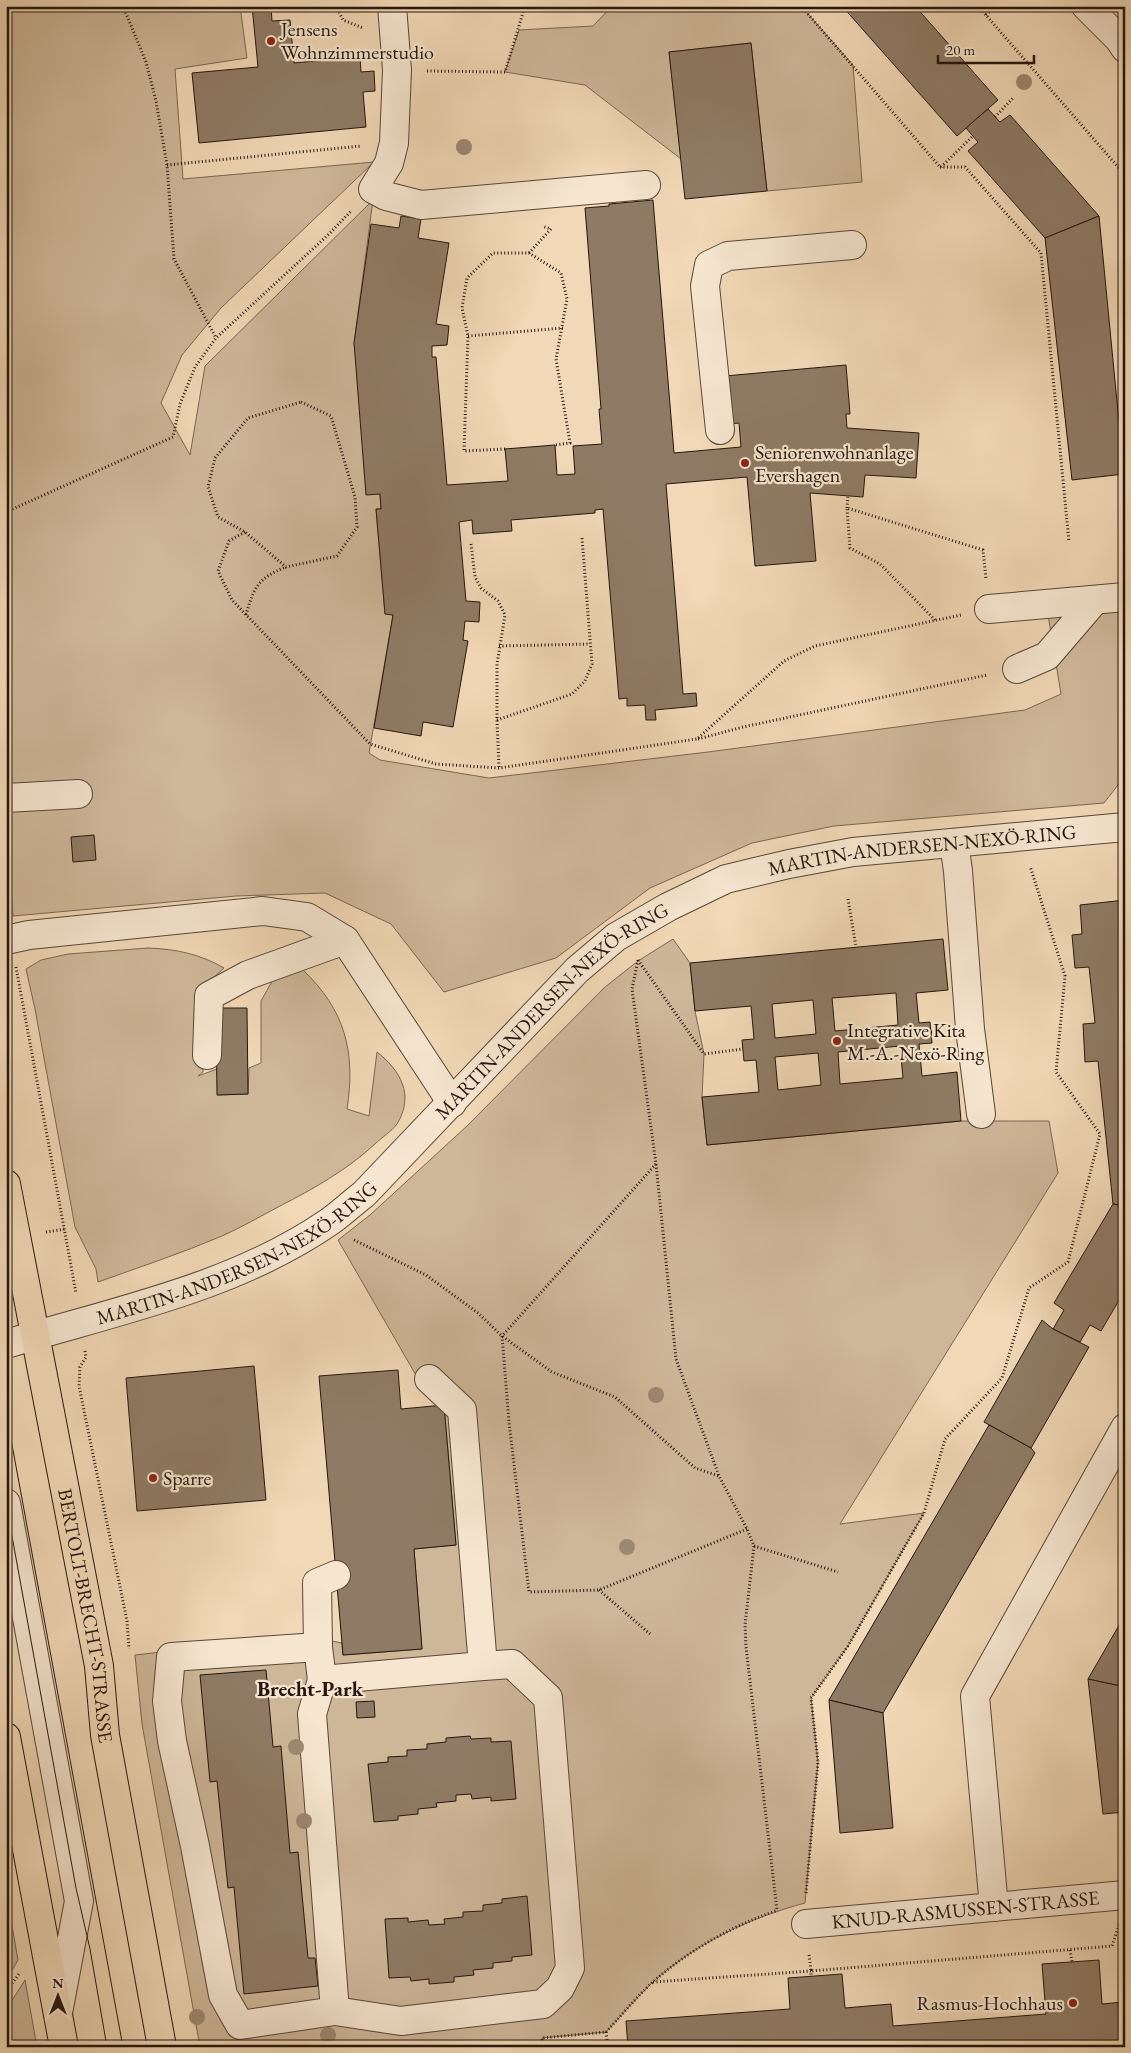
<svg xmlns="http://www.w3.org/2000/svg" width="1131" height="2053" font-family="'EB Garamond',serif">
<rect width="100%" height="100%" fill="#f1d8b6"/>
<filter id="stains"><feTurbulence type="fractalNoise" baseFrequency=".004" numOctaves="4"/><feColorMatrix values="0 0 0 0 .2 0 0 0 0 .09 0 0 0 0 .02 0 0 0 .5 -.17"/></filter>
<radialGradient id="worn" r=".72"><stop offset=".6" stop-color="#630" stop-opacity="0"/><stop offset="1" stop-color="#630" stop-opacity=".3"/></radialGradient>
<g fill="#ceb799" stroke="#7a6654">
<path d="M6,6H240L247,58L175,69L183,179L374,162L221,308L182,355L161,403L190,455L205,366L373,200L354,343L380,494L381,509H376L385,614L393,615L369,753L380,760L489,778L708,752L1025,710L1061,694L1048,615L1125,605V776L1104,803L834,826L752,843L650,888L556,958L444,992L391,924L325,893L236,896L13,916L6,814Z"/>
<path d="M612,6H801L853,65L862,182L767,191L751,43L669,52L681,159L585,85L505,72L519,30L593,26Z"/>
<path d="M673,939L690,963L695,1011L704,1054L702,1097L707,1145L961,1121H1049L1058,1173L840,1524L924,1513L848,1646L811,1698L818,1762L805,1903C749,1918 697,1943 654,1981C637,1997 622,2015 606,2032L542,2038L543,2047H200L142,1724L135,1655L306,1636L342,1643L343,1655L422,1649L414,1549L456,1545L444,1405L417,1377L338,1240L370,1215L467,1126L605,987L638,961Z"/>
<path d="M148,948C176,949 200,954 224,968L201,989L203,1072L198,1076L217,1069L218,1095L248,1094L249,1068L261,1063V1001L275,976L303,970C345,1010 356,1052 347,1109L369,1116L377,1052C400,1070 415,1095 397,1124C392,1131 381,1138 375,1144C347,1170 313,1189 280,1206C261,1216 242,1227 222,1236C182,1253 140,1267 98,1282L96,1269L75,1227L35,1009L26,969L41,960L68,954Z"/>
<path d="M6,1891L18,1960L6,1981Z"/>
<path d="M25,1980L37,2047H6V2010Z"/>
</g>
<g fill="#8f7b65" stroke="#25160e" fill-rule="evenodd">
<path d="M252,6H271L272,21L290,20L294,63L360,57L361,72L374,71L375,91L363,92L366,127L199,143L192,73L258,67Z"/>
<path d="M842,6H915L998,100L957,136Z"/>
<path d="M751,43L767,191L685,199L669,52Z"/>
<path d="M988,109L1000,122L1010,115L1099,216L1045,238L968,151L978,142L966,128Z"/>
<path d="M653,200L674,453L741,447L739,423L729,424L725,376L846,365L850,414H846L847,428L919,433L916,478L865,475L863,497L810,493L816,561L755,566L747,477L666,484L683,694L696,693L697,706L655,710L656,720H646L645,705L627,706V698L619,699L603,509L595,510V513L511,520L512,531L473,534L472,520L459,522L466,601L480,602L479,622L465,621L463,640L468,641L453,727L423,722L421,736L374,728L393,615L385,614L376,509H381L380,494L366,495L354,343L371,224L399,228L401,216L421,219L418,238L449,243L436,324L449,326L447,345L432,346V357H436L447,485L508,481L505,449L555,445L557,475L575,474L573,446L602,444L599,409H601L585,208L609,206V204Z"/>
<path d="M1099,216L1124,474L1072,480L1045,238Z"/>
<path d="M94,835L96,860L73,862L71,837Z"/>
<path d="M1125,900V1206L1113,1204L1098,1061L1085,1062L1083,1024L1095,1023L1089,967L1075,968L1072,935L1082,934L1080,905Z"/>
<path d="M943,939L948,990L916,993L919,1023L930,1022L932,1043L919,1044L922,1076L957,1072L961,1121L707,1145L702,1097L759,1092L756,1060L744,1061L742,1040L754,1039L751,1006L695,1011L690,963ZM896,993L898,1025L835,1031L832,998ZM813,1000L816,1034L775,1038L772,1004ZM900,1046L903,1078L840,1084L838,1052ZM818,1053L821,1085L778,1090L775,1057Z"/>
<path d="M216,1008H247L248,1094L217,1095Z"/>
<path d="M1113,1204L1125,1206V1290L1101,1331L1090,1325L1080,1342L1053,1329L1064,1310L1054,1303Z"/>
<path d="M1042,1320L1053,1329L1089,1347L1031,1448L984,1422Z"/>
<path d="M254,1366L266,1500L137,1511L126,1378Z"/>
<path d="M398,1370L401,1409L444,1405L456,1545L414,1549L422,1649L343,1655L319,1376Z"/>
<path d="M989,1425L1031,1448L1035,1453L883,1713L829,1700Z"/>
<path d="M1125,1615V1687L1088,1679Z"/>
<path d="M266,1670L273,1747L281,1746L290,1853L298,1852L308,1958H315L318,1986L244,1994L234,1887L228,1888L217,1781L210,1782L200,1675Z"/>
<path d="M1088,1679L1125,1687V1812L1103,1814Z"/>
<path d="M829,1700L883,1713L893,1828L840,1833Z"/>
<path d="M374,1701L375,1717L357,1718L356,1702Z"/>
<path d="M470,1736L471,1739L491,1738V1742L511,1741L516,1799L491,1801V1797L472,1799L471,1794L456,1795V1801L436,1803L437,1807L418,1809V1814L398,1816V1820L374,1822L368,1764L388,1762V1757L407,1756V1750L427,1749V1744L446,1742V1738Z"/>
<path d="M527,1896L532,1955L512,1957V1961L493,1963V1968L473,1970L474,1975L454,1977V1982L429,1984V1979L411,1981L410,1977L389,1978L385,1919L408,1918V1922L428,1920L429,1925L445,1924L444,1919L463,1917V1912L483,1911V1905L502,1903V1899Z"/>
<path d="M1099,1960L1102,2004L1123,2002V2006H1125V2047H628L626,2021L790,2009L788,1978L842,1974L845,2008L891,2004L893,2026L1046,2014L1042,1964Z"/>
</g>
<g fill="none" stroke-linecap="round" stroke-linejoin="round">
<defs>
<g id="minor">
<path d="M392,6L397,70L394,143L389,163L373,189L386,196L421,205L646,185"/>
<path d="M1086,6L1119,39L1125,48"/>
<path d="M720,430L705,286L709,265L728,256L852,245"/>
<path d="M989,609L1125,597"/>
<path d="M1017,669L1047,656L1095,600"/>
<path d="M6,798L78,794"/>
<path d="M954,843L958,871L970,1029L981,1114"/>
<path d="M6,940L29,935L263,911L307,917L345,940L452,1103"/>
<path d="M207,1055L209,996L248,975L345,940"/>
<path id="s1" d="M6,1344C115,1311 233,1288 329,1222C341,1214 352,1203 364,1194L577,970L616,937L668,907L726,879L789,864L853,852L1125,827"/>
<path d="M6,1503L79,1901L58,2013"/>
<path d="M336,1575L317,1583L318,1647L322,1680L483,1666L462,1410L429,1379"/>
<path d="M318,1647L171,1657L167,1701L172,1741L195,1846L223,1995L240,2025L335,2011L312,1714L322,1680"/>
<path d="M994,1907L975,1696L1125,1428"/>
<path id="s2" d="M806,1924L1125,1895"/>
<path d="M335,2011L401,2021L543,2004L560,1988L570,1968L548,1698L512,1664L483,1666"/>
</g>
<g id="major">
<path id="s3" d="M6,1184L99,1666L105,1735L162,2047"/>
<path d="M6,1737L64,2047"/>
</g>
</defs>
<use href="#minor" stroke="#584638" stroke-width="30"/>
<use href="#major" stroke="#25160e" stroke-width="30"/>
<g stroke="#25160e" stroke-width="3" stroke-dasharray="1 2.5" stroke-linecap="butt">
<path d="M123,6L146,62L156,101L167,165L174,259L216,338"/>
<path d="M336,6L343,20L363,28"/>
<path d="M801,6L940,167"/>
<path d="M978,6L1125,175"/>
<path d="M986,15L996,6"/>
<path d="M427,71L505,72L525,6"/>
<path d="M995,117L1013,98"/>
<path d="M167,165L361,146"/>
<path d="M940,167H965L1041,253L1069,542"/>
<path d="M941,167L973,136"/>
<path d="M529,253L551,229L542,226"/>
<path d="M468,336L563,328"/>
<path d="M301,402L331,416L355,497L357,527L337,556L286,567L245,532L218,517L208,487L215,458L248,418Z"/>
<path d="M505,449L464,451L468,336L462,308L467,278L493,253H529L561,273L567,299L556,359L570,443L555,445"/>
<path d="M847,508L848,495"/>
<path d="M6,512L173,437L180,404L195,367L216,338L329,234L352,210"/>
<path d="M245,532L229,541L218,571L232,600L370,744L436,764L499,768L697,739L784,661L815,646L961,615"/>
<path d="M471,544L475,577L481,588L498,601L505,615L497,664V720L499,768"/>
<path d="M246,615C254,587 258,578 286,567"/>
<path d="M935,620L880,564L850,548L847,508L983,550L986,579"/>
<path d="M499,646L590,644"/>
<path d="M497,720L572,694L585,681L592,664L582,538"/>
<path d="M698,739L743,727L987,675"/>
<path d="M848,899L856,947"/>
<path d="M638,960L632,989L656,1164L676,1359L719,1476L747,1529L754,1546L745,1625L746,1647L777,1910"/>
<path d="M638,960L704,1054L743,1049"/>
<path d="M16,967L76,1293"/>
<path d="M931,1032L941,1031"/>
<path d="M656,1164L502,1336L509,1422L529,1592L599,1590L747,1529"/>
<path d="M46,1232L65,1229"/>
<path d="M354,1240L426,1275L478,1313L502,1336L552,1372L615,1397L695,1468L719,1476"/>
<path d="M85,1351L86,1357L80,1367L79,1386L127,1621L129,1649"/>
<path d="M754,1546L838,1572"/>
<path d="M599,1590L650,1634"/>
<path d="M806,1893L818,1762L811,1698L848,1646L924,1513L945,1439L1002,1378L1029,1288L1068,1262L1100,1134L1056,1072L1065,976L1030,866"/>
<path d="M1070,1950L1072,1962"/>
<path d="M809,1955L811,1971L1112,1946L1119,1925"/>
<path d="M653,1982L811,1971V1976"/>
<path d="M6,1992L19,1974"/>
<path d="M606,2032L608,2047"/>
<path d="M543,2047L542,2038L606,2032C622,2015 637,1996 654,1981C691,1949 732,1926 778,1910"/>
</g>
<use href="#minor" stroke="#f6e6d0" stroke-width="28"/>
<use href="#major" stroke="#f1d8b6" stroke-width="28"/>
<g stroke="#25160e" stroke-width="1">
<path d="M6,1412L123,2047"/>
<path d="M6,1503L76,1888L90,1949L107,2047"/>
</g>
</g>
<g fill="#9d8871">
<circle cx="1024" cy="82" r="8"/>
<circle cx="464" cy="147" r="8"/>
<circle cx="656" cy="1395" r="8"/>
<circle cx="627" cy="1547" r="8"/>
<circle cx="296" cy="1747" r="8"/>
<circle cx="304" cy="1821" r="8"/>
<circle cx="197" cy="2017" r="8"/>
<circle cx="328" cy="2035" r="8"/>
</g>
<g fill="#8f2418" stroke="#f6e6d0" stroke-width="2">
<circle cx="271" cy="41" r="5"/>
<circle cx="745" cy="463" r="5"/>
<circle cx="837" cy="1041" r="5"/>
<circle cx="153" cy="1478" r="5"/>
<circle cx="1073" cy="2003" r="5"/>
</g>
<g text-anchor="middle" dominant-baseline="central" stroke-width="4.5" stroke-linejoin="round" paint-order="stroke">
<g font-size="20" fill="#25160e" stroke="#f6e6d0" text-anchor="start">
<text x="281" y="29">Jensens<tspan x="281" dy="23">Wohnzimmerstudio</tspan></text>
<text x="755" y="452">Seniorenwohnanlage<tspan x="755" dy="23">Evershagen</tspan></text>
<text x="847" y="1030">Integrative Kita<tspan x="847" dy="23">M.-A.-Nexö-Ring</tspan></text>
<text x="163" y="1478">Sparre</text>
<text x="1063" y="2003" text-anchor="end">Rasmus-Hochhaus</text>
</g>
<g font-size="20" fill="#25160e" stroke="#f6e6d0">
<text stroke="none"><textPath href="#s1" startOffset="1075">MARTIN-ANDERSEN-NEXÖ-RING</textPath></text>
<text stroke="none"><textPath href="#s1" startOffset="655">MARTIN-ANDERSEN-NEXÖ-RING</textPath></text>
<text stroke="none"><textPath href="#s1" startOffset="250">MARTIN-ANDERSEN-NEXÖ-RING</textPath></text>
<text stroke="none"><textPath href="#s3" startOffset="439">BERTOLT-BRECHT-STRASSE</textPath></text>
<text stroke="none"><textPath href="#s2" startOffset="160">KNUD-RASMUSSEN-STRASSE</textPath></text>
</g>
<g font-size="21" font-weight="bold" fill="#25160e" stroke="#f6e6d0">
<text x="310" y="1688">Brecht-Park</text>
</g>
</g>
<rect width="1131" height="2053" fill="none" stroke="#f1d8b6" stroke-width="25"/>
<rect x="8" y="8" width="1116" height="2038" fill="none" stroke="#25160e" stroke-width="2.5"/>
<rect x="12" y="12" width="1106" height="2028" fill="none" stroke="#25160e"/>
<g transform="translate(58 1996)" stroke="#f6e6d0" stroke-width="4" paint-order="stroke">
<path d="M0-4L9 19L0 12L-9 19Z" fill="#25160e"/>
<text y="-8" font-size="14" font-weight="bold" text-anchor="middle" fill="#25160e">N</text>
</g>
<path d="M938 55v8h96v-8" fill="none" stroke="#25160e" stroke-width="2.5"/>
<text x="946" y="55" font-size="15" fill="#25160e" stroke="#f6e6d0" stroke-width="4" paint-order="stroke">20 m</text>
<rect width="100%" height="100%" filter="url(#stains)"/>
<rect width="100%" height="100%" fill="url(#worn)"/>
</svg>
